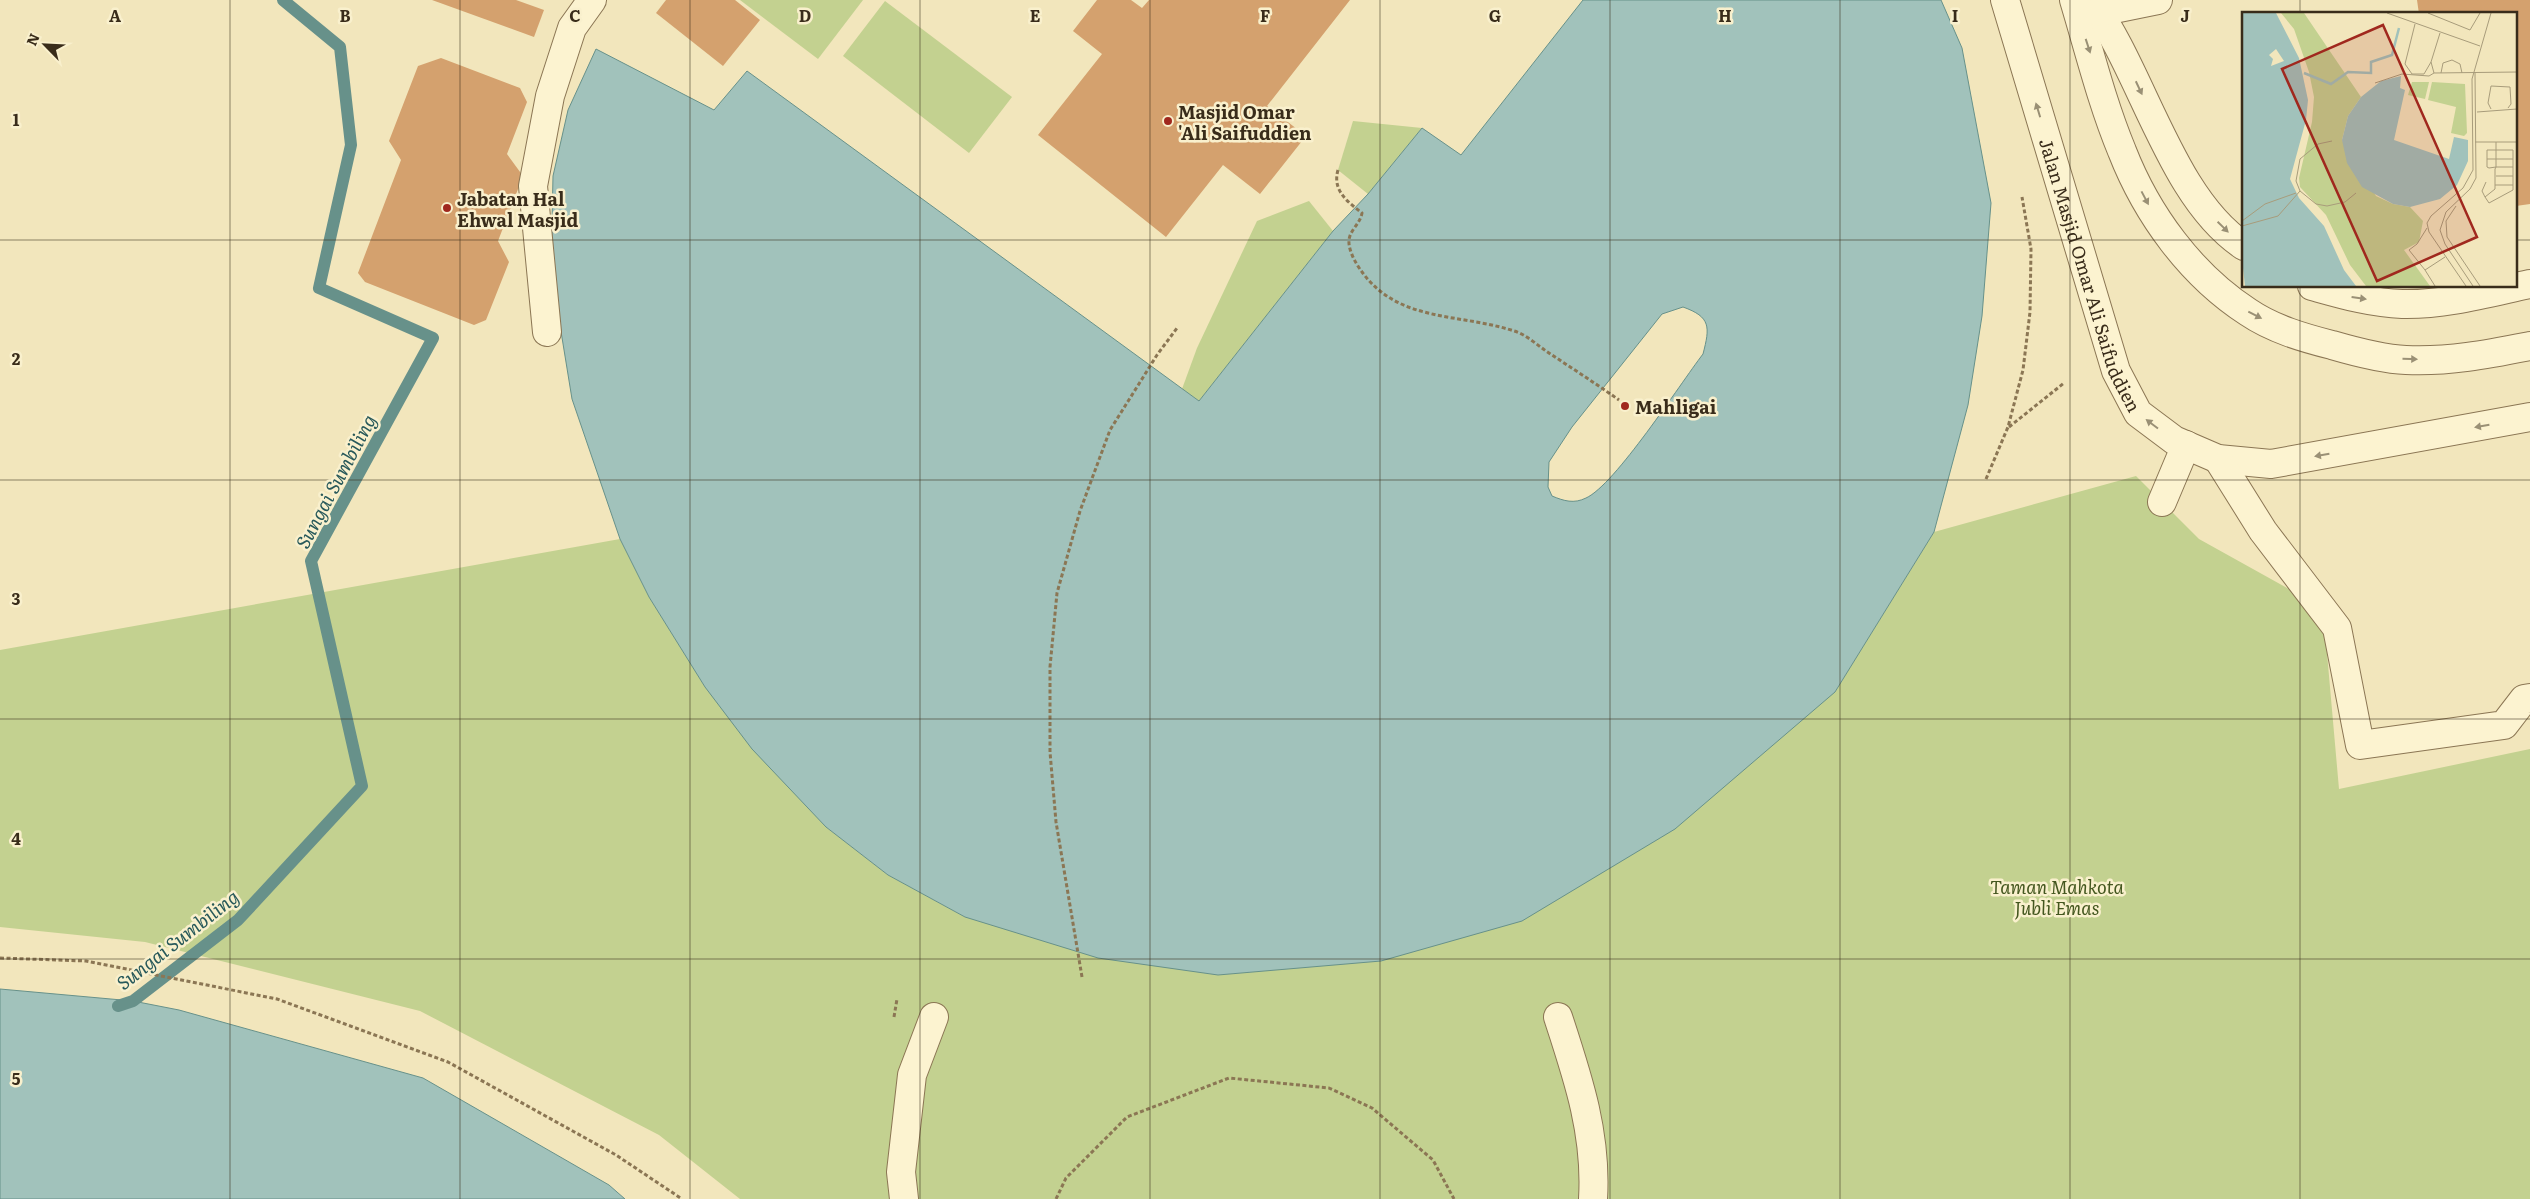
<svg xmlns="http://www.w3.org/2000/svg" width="2530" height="1199" font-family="Literata,serif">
<rect width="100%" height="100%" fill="#f2e6bc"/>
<g fill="#c3d190">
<path d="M740,0H863L818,59Z"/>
<path d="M885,1L1012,97L969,153L843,56Z"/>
<path d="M1353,121L1422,128L1368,194L1338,170Z"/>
<path d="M1309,201L1333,231L1199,401L1182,389L1197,348L1257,221Z"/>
<path d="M2136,476L2199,539L2323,608L2339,789L2530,749V1199H740L659,1135L420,1011L145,942L0,927V650L620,539L649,597L705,687L826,827L888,875L965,917L1835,692L1934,532Z"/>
</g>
<g fill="#a1c2bb" stroke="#67918a" fill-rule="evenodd">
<path d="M1583,0H1941L1962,48L1991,203L1982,316L1968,405L1934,532L1835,692L1675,829L1522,921L1381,961L1218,975L1098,958L965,917L888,875L826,827L752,749L705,687L649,597L620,539L572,399L551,270L553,176L568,110L596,49L714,110L747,71L1199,401L1333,231L1368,194L1422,128L1461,155ZM1683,307C1711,317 1710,327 1703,354C1680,384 1615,485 1586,498C1574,504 1564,501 1552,496L1548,487L1549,462L1572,427L1662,314Z"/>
<path d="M0,989L133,1001L179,1010L423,1078L609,1185L625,1199H0Z"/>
</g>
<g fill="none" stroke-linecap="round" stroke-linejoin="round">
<path stroke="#67918a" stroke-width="12" d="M118,1006L133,1001L238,920L362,786L311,561L433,338L319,288L351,145L340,47L283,0"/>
</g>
<g fill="#d4a16e">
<path d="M432,0H516L544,10L534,37Z"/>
<path d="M666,0H735L760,20L723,66L656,13Z"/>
<path d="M1097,0H1131L1142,8L1149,0H1350L1267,106L1306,136L1260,194L1223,165L1166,237L1038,135L1102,54L1073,31Z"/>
<path d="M2417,0H2530V204L2516,206V14H2419Z"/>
<path d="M441,58L520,88L527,102L507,154L523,176L498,241L509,262L486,320L474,325L365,282L358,273L401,160L389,141L418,66Z"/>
</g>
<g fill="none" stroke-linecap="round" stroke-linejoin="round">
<defs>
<g id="minor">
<path id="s1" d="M2005,0L2116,371L2138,413L2174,440L2218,459L2271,464L2530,417"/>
<path d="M2074,0C2089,50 2102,103 2122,151C2147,215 2191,275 2248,312C2273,329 2304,338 2332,345C2356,352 2382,359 2406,360C2449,362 2489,354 2530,346"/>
<path d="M2090,0C2143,71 2170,197 2244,246"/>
<path d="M2099,12L2158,0"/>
<path d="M2312,286C2341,294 2371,303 2402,304C2445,305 2488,293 2530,284"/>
<path d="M547,332L533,186L550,96L572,28L592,0"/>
<path d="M2218,459L2263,531L2337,628L2360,745L2504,725L2524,699L2530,698"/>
<path d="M2162,502L2186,445"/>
<path d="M1558,1017C1578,1078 1597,1134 1593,1199"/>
<path d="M904,1199L901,1172L912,1075L934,1017"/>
</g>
</defs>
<use href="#minor" stroke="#8b7654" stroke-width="30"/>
<g stroke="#8b7654" stroke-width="3" stroke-dasharray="4 2.5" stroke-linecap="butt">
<path d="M1338,170C1332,191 1348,202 1362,213C1360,224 1350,230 1349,240C1348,250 1356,264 1362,272C1399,323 1460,313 1514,331C1525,334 1536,344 1546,351C1570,367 1595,383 1619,400"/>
<path d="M2009,427L2064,383"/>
<path d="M1986,479L2008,427L2023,370L2030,312L2031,249L2022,197"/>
<path d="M0,958L86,961L277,999L448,1062L616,1155L682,1199"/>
<path d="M1082,977L1056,822L1050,752V667L1057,593L1080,511L1110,430L1157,355L1177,328"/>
<path d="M894,1017L897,999"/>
<path d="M1056,1199L1066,1178L1127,1117L1229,1078L1329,1088L1372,1108L1433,1160L1454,1199"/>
</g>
<use href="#minor" stroke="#fcf3d0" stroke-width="28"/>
</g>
<defs><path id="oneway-solid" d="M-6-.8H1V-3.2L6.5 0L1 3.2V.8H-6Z" transform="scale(1.25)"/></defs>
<g fill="#9a9075">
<use href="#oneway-solid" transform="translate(2088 46) rotate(72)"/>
<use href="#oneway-solid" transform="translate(2139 88) rotate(65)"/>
<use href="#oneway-solid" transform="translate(2038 110) rotate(-107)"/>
<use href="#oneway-solid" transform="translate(2145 198) rotate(62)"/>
<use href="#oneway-solid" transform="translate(2223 227) rotate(44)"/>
<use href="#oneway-solid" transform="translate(2359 298) rotate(8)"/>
<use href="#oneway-solid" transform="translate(2255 315) rotate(27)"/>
<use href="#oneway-solid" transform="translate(2410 359) rotate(1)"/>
<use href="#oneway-solid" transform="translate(2152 424) rotate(-143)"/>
<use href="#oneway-solid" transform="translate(2482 426) rotate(170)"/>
<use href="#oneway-solid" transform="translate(2322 455) rotate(170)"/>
</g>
<path fill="none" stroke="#392c1a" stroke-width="1" stroke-opacity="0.55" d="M230,0V1199M460,0V1199M690,0V1199M920,0V1199M1150,0V1199M1380,0V1199M1610,0V1199M1840,0V1199M2070,0V1199M2300,0V14M0,240H2244M2516,240H2530M2300,286V1199M0,480H2530M0,719H2530M0,959H2530"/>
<g fill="#a0281e" stroke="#f9f0cd" stroke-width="2">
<circle cx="1168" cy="121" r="5"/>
<circle cx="447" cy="208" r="5"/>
<circle cx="1625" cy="406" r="5"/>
</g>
<g text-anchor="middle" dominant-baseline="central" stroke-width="5" stroke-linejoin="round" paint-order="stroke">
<g font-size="18" font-weight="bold" fill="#392c1a" stroke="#f9f0cd" text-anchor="start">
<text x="1178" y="111">Masjid Omar<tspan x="1178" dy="21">'Ali Saifuddien</tspan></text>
<text x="457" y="198">Jabatan Hal<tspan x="457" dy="21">Ehwal Masjid</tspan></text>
<text x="1635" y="406">Mahligai</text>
</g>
<g font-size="18" fill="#392c1a" stroke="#f9f0cd">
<text stroke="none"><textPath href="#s1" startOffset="288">Jalan Masjid Omar Ali Saifuddien</textPath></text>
</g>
<g font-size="18" font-style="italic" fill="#44571f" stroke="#f9f0cd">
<text x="2057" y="886">Taman Mahkota<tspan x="2057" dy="21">Jubli Emas</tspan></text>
</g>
<g font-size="19" font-style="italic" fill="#28595a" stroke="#f9f0cd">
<text transform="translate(335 481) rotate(-62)">Sungai Sumbiling</text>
<text transform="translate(177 939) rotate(-38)">Sungai Sumbiling</text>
</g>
</g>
<g transform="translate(2242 12)">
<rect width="275" height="275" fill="#f2e6bc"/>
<path d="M39,1H62L119,85L106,104L100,128L134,184L151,192L168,195L181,209L177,230L162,238L188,274H124L108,253L84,203L58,175L57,166L70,110L72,85L67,60L52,17ZM170,70H187L183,87L166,83ZM190,70L223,72L225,121L222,124L209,121L214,95L186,88Z" fill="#c3d190"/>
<path d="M0,1H34L57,46L66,88L64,108L48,167L57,186L82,214L102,258L114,274H3L0,247ZM34,37L42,49L29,54L31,47L27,43ZM159,64L158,76L163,78L152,128L207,147L212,125L226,128V149L215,173L198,187L168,195L151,192L120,175L105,151L100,128L106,104L119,85L139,69Z" fill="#a1c2bb" fill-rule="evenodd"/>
<path fill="none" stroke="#a1c2bb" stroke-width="2.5" d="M62,61L89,72L106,60L129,61V50L150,43L157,16"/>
<path fill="none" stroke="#a89c7b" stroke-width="1" d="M145,1L238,34M186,1L228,18L238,1M173,12L163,52L170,62H182L189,50M192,61L189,50L198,21M199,61L201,51L210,48L218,52L220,61M133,71L160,62L187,64L192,61L275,60M249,97L246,91L249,74L268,75L269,92L266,96M235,100L275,97M90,129L76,132L58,147L54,169L58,179L74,192L85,194L103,190L114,181M233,130H275M254,130V155L253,157V177L243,185L247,191L271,178V138H245V155L247,156L254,155H271M245,147H271M254,164H271M253,173H271M243,185L240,179L244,170M214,194L204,209L205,225L238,274M0,209L23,192L54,181M0,214L36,204L58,179M183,258L167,238L175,232L185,216M193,274L183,258L203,245M224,274L187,220L185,211L189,204L221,176L231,158L230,67L249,1M231,274L203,232L198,218L204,200L228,177L234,166L233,61"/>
<path fill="#a0281e" fill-opacity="0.15" stroke="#a0281e" stroke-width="2.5" d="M141,13L235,225L135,269L40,57Z"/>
<rect width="275" height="275" fill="none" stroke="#392c1a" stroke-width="2.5"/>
</g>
<g font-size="16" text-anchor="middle" font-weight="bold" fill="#392c1a" stroke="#f9f0cd" stroke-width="5" stroke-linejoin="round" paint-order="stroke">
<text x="115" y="22">A</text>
<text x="345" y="22">B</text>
<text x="575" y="22">C</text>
<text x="805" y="22">D</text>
<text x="1035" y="22">E</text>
<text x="1265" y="22">F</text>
<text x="1495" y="22">G</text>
<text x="1725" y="22">H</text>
<text x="1955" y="22">I</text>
<text x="2185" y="22">J</text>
<text x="16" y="126">1</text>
<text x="16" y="365">2</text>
<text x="16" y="605">3</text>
<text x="16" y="845">4</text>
<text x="16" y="1085">5</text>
</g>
<g transform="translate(45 45) rotate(294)" stroke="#f9f0cd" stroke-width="4" paint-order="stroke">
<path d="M0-4L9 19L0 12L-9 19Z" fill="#392c1a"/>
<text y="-8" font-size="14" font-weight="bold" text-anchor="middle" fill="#392c1a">N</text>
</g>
</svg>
